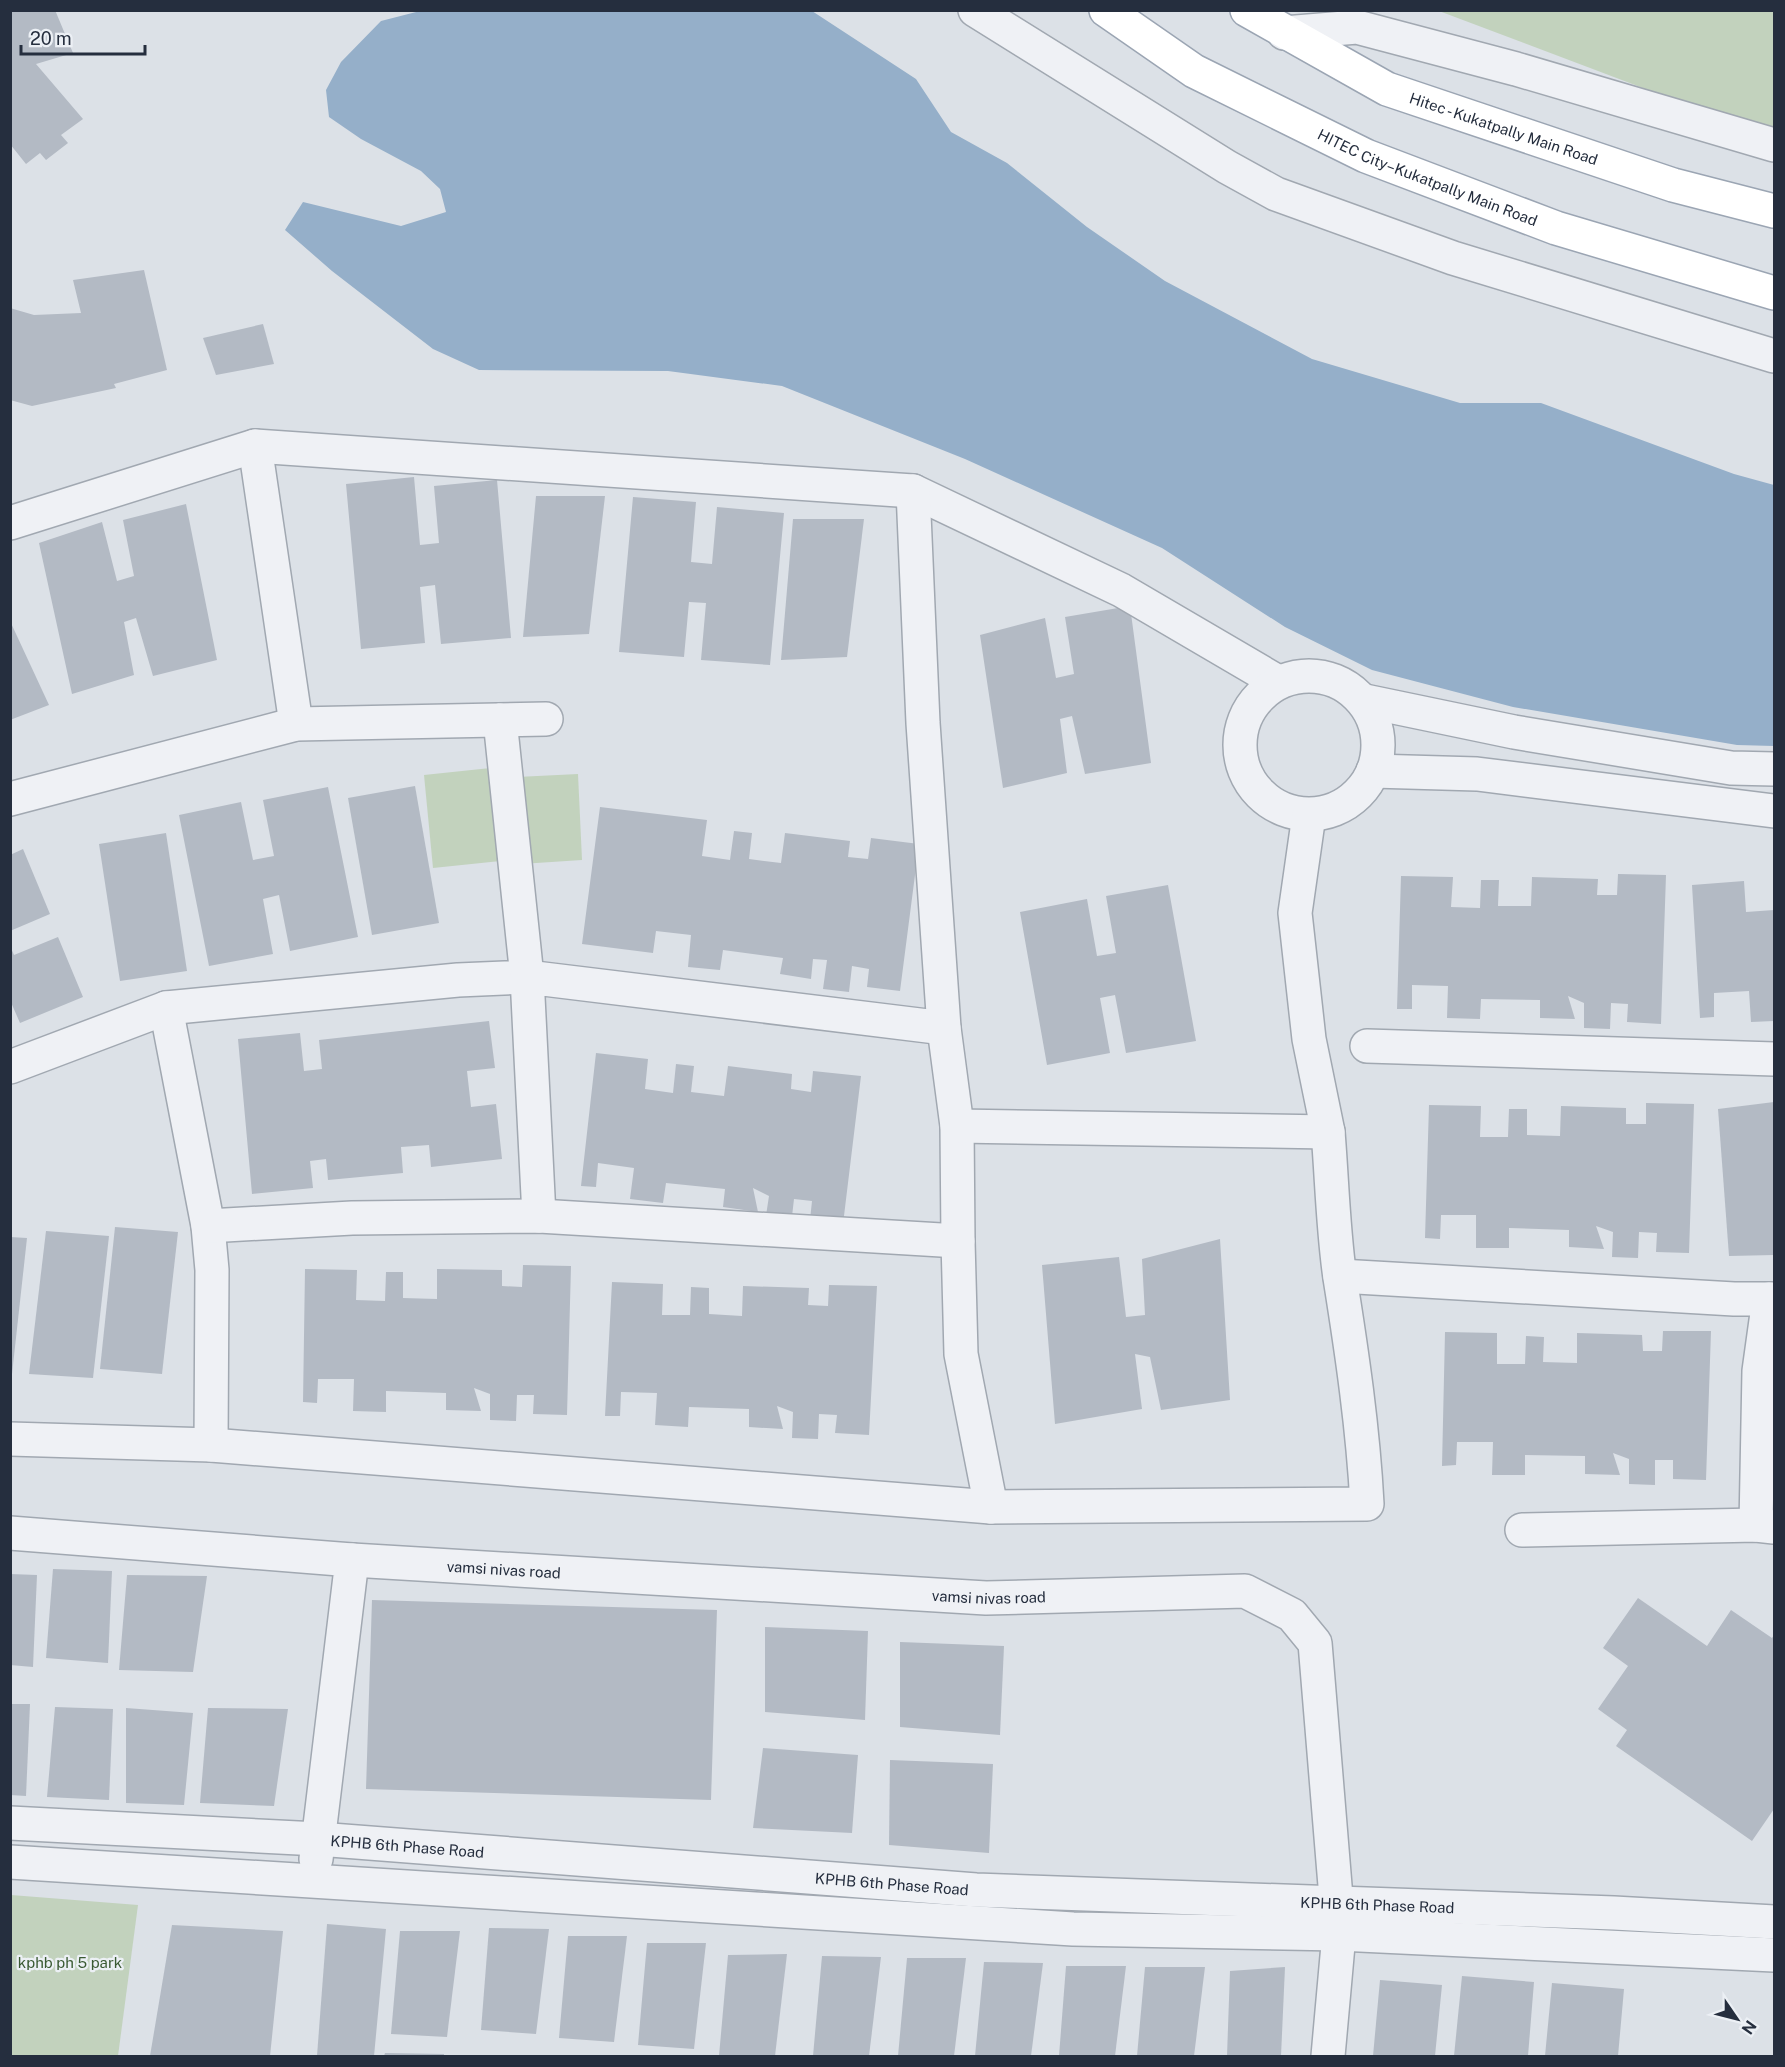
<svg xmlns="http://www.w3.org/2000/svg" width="1785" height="2067" font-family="'Public Sans',sans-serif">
<rect width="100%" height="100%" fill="#dce1e7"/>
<g fill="#c2d2bd">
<path d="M1439,11H1774V135L1717,116Z"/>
<path d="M500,767L510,860L433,868L424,775Z"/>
<path d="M578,774L582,860L521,864L517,777Z"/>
<path d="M11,1895L138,1905L118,2056H11Z"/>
</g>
<path fill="#95afc9" d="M420,11H812L916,79L951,132L1007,163L1087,227L1165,281L1312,359L1460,403H1541L1734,474L1774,485V746L1737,745L1513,707L1372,670L1285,627L1162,548L965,459L782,386L668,371L479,370L433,349L332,271L285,230L303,202L401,226L446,212L440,189L421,171L361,139L329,117L326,90L341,62L381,21Z"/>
<g fill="#b3bac4">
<path d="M10,10H55L73,53L36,64L83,119L61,135L68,143L46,160L40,153L26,164L10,144Z"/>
<path d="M144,270L167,370L114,384L116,388L32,406L10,400V308L34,315L81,313L73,280Z"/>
<path d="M263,324L274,364L216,375L203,338Z"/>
<path d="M414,477L420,545L439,543L434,486L497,480L511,638L441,644L435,585L420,587L425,643L361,649L346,484Z"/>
<path d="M536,496H605L589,634L523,637Z"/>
<path d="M633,497L696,502L691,562L712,564L717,507L784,513L770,665L701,660L706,603L689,602L684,657L619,652Z"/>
<path d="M186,504L217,660L153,676L136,618L124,622L134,675L72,694L39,543L102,522L117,581L134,576L123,520Z"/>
<path d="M793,519H864L847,657L781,660Z"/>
<path d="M1130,606L1151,763L1085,774L1072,716L1060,719L1067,773L1003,788L980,635L1045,618L1056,678L1074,674L1065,617Z"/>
<path d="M10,621L49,705L10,720Z"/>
<path d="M415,786L439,923L372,935L348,798Z"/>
<path d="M328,787L358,937L290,951L279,895L263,899L273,954L209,966L179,815L241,802L253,860L274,856L263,800Z"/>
<path d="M600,807L707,820L702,856L730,860L734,831L752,833L749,859L781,863L785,833L850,841L848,857L868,859L871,838L919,844L900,991L867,987L869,969L852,966L849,992L823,989L827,960L813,959L811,979L780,974L783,958L723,950L720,970L688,967L691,935L656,931L653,953L582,944Z"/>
<path d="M166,833L187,971L120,981L99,844Z"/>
<path d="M23,849L50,914L10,931V855Z"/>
<path d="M1618,874L1666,875L1661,1024L1627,1022L1628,1004L1611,1003L1610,1029L1584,1028V1003L1568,996L1575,1019L1540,1018V1000L1481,999L1480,1019L1447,1018L1448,986L1412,985V1009H1397L1401,876L1453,877L1451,907L1480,908L1481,880H1499L1498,906H1531L1532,877L1598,879L1597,895H1617Z"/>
<path d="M1744,881L1746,912L1774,910V1021L1751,1022L1749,991L1714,993V1017L1700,1018L1692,885Z"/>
<path d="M1168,885L1196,1041L1126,1053L1115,995L1100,998L1110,1053L1047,1065L1020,912L1087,899L1097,956L1116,953L1106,896Z"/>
<path d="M58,937L83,997L20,1023L10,1000V946L14,955Z"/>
<path d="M489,1021L495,1068L467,1071L471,1107L496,1104L502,1159L431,1167L429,1145L401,1147L403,1173L328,1180L326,1159L310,1161L313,1188L252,1194L238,1039L300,1033L304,1071L322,1069L319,1040Z"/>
<path d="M596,1053L648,1059L645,1089L673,1093L676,1064L694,1066L691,1092L724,1096L728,1066L792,1074L791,1089L811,1092L813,1071L861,1076L843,1224L810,1220L812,1201L794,1199L791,1225L765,1222L769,1196L753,1188L758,1212L723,1207L725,1189L666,1183L663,1203L630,1199L634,1168L598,1163L596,1187L581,1186Z"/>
<path d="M1774,1102V1255L1729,1256L1718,1109Z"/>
<path d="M1646,1103L1694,1104L1689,1253L1656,1252L1657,1233L1639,1232L1638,1258L1612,1257L1613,1232L1596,1226L1604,1249L1569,1247V1230L1509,1228V1248H1476V1215H1441L1440,1239L1425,1238L1429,1105L1481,1106L1480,1137H1508L1509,1109H1527V1135L1560,1136L1561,1106L1626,1108V1124H1646Z"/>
<path d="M115,1227L178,1232L162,1374L100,1369Z"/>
<path d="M46,1231L109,1236L93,1378L29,1374Z"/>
<path d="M10,1237L27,1238L12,1374H10Z"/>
<path d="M1220,1239L1230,1400L1161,1410L1150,1357L1135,1354L1142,1409L1055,1424L1042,1265L1119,1257L1126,1317L1145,1315L1142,1259Z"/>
<path d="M523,1265L571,1266L567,1415L533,1414L534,1395H517L516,1421L490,1420V1394L474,1388L481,1411L446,1410V1393L386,1391V1412L353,1411L354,1379H318L317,1403L303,1402L305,1269L357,1270L356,1300L385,1301L386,1272H403V1298L437,1299V1269L502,1270V1286L522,1287Z"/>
<path d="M612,1282L663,1284L662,1315H690L691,1287L709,1288V1314L742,1316L743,1286L809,1288L808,1305L828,1306L829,1285L877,1286L869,1435L835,1433L837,1415L819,1414L818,1439L792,1438L793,1412L777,1406L783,1429L749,1427V1409L689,1407L688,1427L655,1425L657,1393L621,1392L620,1416H605Z"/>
<path d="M1663,1331H1711L1706,1480L1673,1479V1460H1655V1485L1629,1484V1459L1613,1453L1620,1475L1585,1474V1456L1525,1455V1475H1492L1493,1442H1457L1456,1465L1442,1466L1445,1332L1497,1333V1364H1525L1526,1336L1544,1337L1543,1362L1577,1363V1333L1642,1335L1643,1351H1662Z"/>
<path d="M53,1569L112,1571L108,1663L46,1658Z"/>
<path d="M10,1574L37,1575L33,1667L10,1665Z"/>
<path d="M127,1575L207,1576L193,1672L119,1670Z"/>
<path d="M1638,1598L1707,1646L1731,1610L1772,1638L1774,1635V1809L1752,1841L1616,1746L1627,1730L1598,1709L1628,1666L1603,1648Z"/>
<path d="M372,1600L717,1610L711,1800L366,1789Z"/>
<path d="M765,1627L868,1631L865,1720L765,1712Z"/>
<path d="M900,1642L1004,1646L1000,1735L900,1727Z"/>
<path d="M10,1704H30L26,1796L10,1795Z"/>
<path d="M55,1707L113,1709L109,1800L47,1797Z"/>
<path d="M126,1708L193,1713L184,1805L126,1803Z"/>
<path d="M208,1708L288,1709L274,1806L200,1803Z"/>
<path d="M763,1748L858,1755L852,1833L753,1828Z"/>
<path d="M890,1760L993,1764L989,1853L889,1845Z"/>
<path d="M327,1924L386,1929L374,2056H317Z"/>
<path d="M172,1925L283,1931L270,2056H150Z"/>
<path d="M489,1928L549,1929L536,2034L481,2030Z"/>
<path d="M400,1931H460L447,2037L391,2034Z"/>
<path d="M568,1936H627L614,2042L559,2038Z"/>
<path d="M647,1943H706L694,2049L638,2045Z"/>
<path d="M787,1954L775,2056H719L728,1955Z"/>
<path d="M822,1956L881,1957L869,2056H813Z"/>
<path d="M907,1958H966L954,2056H898Z"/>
<path d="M984,1962L1043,1963L1031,2056H975Z"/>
<path d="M1066,1966H1126L1115,2056H1059Z"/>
<path d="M1145,1967H1205L1194,2056H1137Z"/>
<path d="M1285,1967L1281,2056H1227L1230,1971Z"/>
<path d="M1462,1976L1534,1982L1528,2056H1454Z"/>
<path d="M1380,1980L1442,1985L1435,2056H1373Z"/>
<path d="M1552,1983L1624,1989L1618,2056H1545Z"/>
<path d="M385,2053L444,2054V2056H384Z"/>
</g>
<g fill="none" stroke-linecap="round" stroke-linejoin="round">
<defs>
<g id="minor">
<path d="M975,10L1227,167L1276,194L1453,258L1774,356"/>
<path d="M1284,33L1357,27L1516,69L1774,145"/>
<path d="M255,446L296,724"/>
<path d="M10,523L255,446L913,491L1121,590L1278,682"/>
<circle cx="1309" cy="745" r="69"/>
<path d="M1365,701L1514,732L1731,768L1774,769"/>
<path d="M1373,771L1477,774L1774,811"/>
<path d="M10,799L296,724L546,719"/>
<path d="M1309,815L1295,913L1309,1039L1328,1132"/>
<path d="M166,1008L208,1226L212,1270L211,1445"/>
<path d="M944,1028L957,1126L958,1241L961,1354L991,1507"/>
<path d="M1367,1046L1774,1059"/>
<path d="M10,1067L166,1008L458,980L527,977L500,720"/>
<path d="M539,1216L527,977L944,1028L923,723L913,491"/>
<path d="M208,1226L352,1218L539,1216L958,1241"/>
<path d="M1340,1276L1734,1299H1774"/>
<path d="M10,1439L211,1445L991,1507L1367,1504C1363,1428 1352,1353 1340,1278C1333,1230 1332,1180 1328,1132L957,1126"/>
<path d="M1756,1525L1759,1371L1769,1299"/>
<path d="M1522,1530L1756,1525L1774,1527"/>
<path d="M10,1533L352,1560L316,1859"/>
<path id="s1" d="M352,1560L986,1598L1245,1591L1292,1615L1315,1643L1339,1934L1328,2056"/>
<path id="s2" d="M10,1823L318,1839L976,1890L1614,1913L1774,1922"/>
<path d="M10,1862L1073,1929L1339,1934L1774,1955"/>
</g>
<g id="major">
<path id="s3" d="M1106,10L1194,71L1366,156L1556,228L1774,293"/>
<path id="s4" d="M1247,10L1387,89L1673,185L1774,211"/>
</g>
</defs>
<use href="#minor" stroke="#a1a8b1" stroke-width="36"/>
<use href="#major" stroke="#9ba5b3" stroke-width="36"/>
<use href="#minor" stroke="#eff1f5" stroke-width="33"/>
<use href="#major" stroke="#fff" stroke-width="33"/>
</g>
<g text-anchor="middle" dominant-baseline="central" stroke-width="4.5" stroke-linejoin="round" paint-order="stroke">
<g font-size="15" fill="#252e3e" stroke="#ecf0f5">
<text stroke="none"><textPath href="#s4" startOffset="284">Hitec - Kukatpally Main Road</textPath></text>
<text stroke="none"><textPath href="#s3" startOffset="364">HITEC City–Kukatpally Main Road</textPath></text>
<text stroke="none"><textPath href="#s1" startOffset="152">vamsi nivas road</textPath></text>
<text stroke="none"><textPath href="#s1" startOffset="638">vamsi nivas road</textPath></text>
<text stroke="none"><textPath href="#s2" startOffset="398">KPHB 6th Phase Road</textPath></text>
<text stroke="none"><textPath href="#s2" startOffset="884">KPHB 6th Phase Road</textPath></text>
<text stroke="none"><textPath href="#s2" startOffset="1370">KPHB 6th Phase Road</textPath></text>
</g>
<g font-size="15" fill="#3a5a32" stroke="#ecf0f5">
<text x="70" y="1962">kphb ph 5 park</text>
</g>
</g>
<rect width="1785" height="2067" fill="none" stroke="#252e3e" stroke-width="24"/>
<g transform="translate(1737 2019) rotate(125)" stroke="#ecf0f5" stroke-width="4.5" paint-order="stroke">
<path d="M0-4.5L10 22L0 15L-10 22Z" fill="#252e3e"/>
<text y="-9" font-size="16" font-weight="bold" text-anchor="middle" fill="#252e3e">N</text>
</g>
<path d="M21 45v9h124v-9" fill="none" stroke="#252e3e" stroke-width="3"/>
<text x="30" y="45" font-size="18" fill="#252e3e" stroke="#ecf0f5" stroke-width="4.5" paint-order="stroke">20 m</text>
</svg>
